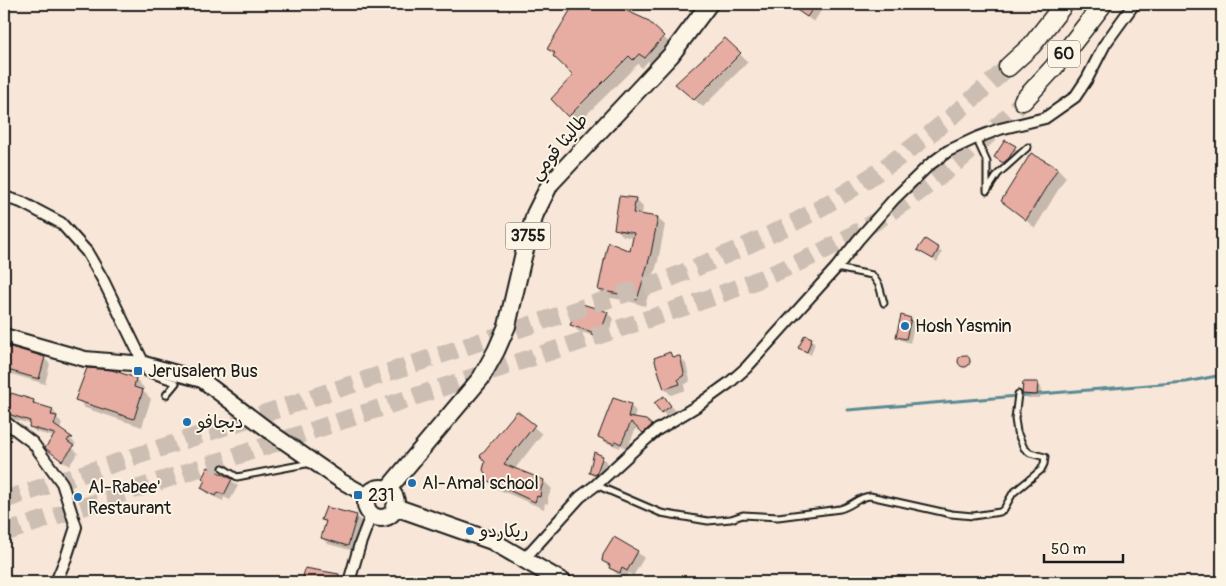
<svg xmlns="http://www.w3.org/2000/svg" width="1226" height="586" font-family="Pangolin,'Playpen Sans Arabic',sans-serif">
<rect width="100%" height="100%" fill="#f8e7d8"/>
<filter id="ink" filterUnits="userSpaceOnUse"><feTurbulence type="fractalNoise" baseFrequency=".02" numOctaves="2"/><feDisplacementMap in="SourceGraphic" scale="10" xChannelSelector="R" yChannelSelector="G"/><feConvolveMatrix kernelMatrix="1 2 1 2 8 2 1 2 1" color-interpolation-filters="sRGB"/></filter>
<g filter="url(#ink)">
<g fill="#0003">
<path d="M575,4H609L646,21L672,45L654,66L648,61L642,68L638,64L577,124L552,99L574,76L548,49Z"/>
<path d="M788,4H825L814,22Z"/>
<path d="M725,40L748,62L703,107L676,84Z"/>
<path d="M1005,142L1019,151L1013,162L1008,166L1000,161Z"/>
<path d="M1031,155L1058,169L1066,177L1035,228L1003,201Z"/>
<path d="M620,197L636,200L643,207L642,215L657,218L665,225L658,261L645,306L628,301L606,297L599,289L631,253L634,238L623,236L616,228Z"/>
<path d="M938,249L942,253L937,262L919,250Z"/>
<path d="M607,313L614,319L605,343L599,341L594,336L578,331L572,325Z"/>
<path d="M911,319L915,323L910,343L901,340L897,336Z"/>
<path d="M811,339L815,343L811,355L800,348Z"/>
<path d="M4,346L44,358L50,364L45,384L8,373L4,392L34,401L38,406L52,410L58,416L57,418L62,423L60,430L76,444L72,447L78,453L69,466L52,453L55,437L36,432L30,426L31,424L12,419L6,413L8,406L4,405Z"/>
<path d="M670,354L674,358L680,357L686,364L690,380L689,382L684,385L685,390L671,395L665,389L656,358Z"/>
<circle cx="965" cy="362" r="5.5"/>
<path d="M136,379L144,388L143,391L151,399L142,427L85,408L77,399Z"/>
<path d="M1037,383L1041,387L1040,398H1028L1024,394Z"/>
<path d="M668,402L674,410L666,416L655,404Z"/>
<path d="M630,405L636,411L634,419L645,421L657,432L650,437L637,426L627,449L621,445L620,448L605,442L600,436Z"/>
<path d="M517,413L542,434L514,470L544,481L552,489L548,497V504L545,503L544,509L495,488L487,480Z"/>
<path d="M595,454L607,461L600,479L594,477L590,473Z"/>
<path d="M231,480L238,486L230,500L224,497L223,501L208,494L202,488Z"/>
<path d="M356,516L362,522L354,551L328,544L322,538L327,524L323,520Z"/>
<path d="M615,539L637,552L644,558L633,576L629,573L626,578L617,574L603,561Z"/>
<path d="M306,569L339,575L345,582H304Z"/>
</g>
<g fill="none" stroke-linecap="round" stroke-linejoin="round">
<path stroke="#5a8993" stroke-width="3" d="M848,410L1186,382L1222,375"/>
</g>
<g fill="#e7ada2" stroke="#1c1c1c">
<path d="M574,4H612L647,20L664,36L645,58L639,54L633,60L629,56L568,117L551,99L573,75L553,56L555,53L547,49Z"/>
<path d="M788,4H816L807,17Z"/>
<path d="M725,38L741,53L694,100L675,84Z"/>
<path d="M1005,140L1016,146L1009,158L1003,163L994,157Z"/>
<path d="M1031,153L1058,168L1026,220L1001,201Z"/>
<path d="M619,196L636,198L633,213L658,217L651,253L637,300L619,294L598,290L608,242L630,251L634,233L614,229Z"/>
<path d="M925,239L939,248L933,259L917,250Z"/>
<path d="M579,303L608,312L599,337L591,335L592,332L570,325Z"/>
<path d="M901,315L911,318L906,339L896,337Z"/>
<path d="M805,335L812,338L807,352L798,348Z"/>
<path d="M4,345L45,357L39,379L4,369Z"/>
<path d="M670,352L672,357L680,356L684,373L683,376L678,379L680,384L664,389L654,358Z"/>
<circle cx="964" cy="361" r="6"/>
<path d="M87,368L112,370L136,378L134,387L143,390L134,419L75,400Z"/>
<path d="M1023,382H1038L1037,395L1022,394Z"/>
<path d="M11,393L34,400L33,403L53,409L51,415L57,416L54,425L73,438H69L67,441L74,446L62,461L45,448L55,434L29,427L30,421L5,413Z"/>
<path d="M664,396L671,406L661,413L654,403Z"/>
<path d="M613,398L631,404L628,417L646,420L652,425L643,433L631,422L621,444L615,441L614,444L598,437Z"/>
<path d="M517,411L535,425L504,464L544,480L541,489L540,497L537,496L535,502L486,480L488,478L483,470L485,462L480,456Z"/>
<path d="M594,452L603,456L596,475L589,473Z"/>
<path d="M208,467L232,479L224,495L218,492L216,496L201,488L205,480L202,478Z"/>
<path d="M326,507L357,515L348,546L321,538L326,521L321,520Z"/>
<path d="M614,537L638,551L627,571L622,568L620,573L609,568L610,565L602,561L603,555Z"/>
<path d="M305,568L339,574L338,582H302Z"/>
</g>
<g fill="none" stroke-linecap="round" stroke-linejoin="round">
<g stroke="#ccbeb2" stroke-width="18" stroke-dasharray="18 9" stroke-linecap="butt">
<path d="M4,500L663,281C722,257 782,232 837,198C899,161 955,116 1008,67"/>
<path d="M4,533L660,315C705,300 751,284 795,264C881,226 957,169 1023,101"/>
</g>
<defs>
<g id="service">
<path d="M976,138L987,162V191L998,174L1028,147"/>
<path d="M836,268L872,275L879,285L884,303"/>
<path d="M144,367L146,373L176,383L166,395"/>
<path d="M223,468L237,477L311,463"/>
<path d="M596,485L661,513L708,521L731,519L743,515L778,517L840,509C852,506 858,497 870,496L951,514L973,516L1000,512L1004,509L1013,493L1041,470L1044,464L1045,457L1030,453L1024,448L1017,432L1015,419L1018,394"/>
</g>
<g id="minor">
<path d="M4,197L21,202L61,223L87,252L103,280L144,364"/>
<path d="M4,421L33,443L62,483L76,527L66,558L56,582"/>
<path d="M524,559L580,497L596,485L636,448L657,430L697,406L729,383L746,368L836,268L858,240L894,199L929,165L948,151L976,138L1000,129L1045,118L1075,97L1087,79L1105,44L1134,4"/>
<path d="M349,582L360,544L371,515"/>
</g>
<path id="tertiary" d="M4,336L85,359L144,364L202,380L276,436L341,481L368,496"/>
<g id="primary">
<circle cx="381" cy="503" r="15"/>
<path d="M387,490L481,378L496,351L507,326L523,257L535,214L550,184L671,55L709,4"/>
<path d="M395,507L492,541L563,582"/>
</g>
<g id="trunk">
<path d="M1008,67L1032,45L1064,4"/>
<path d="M1023,101L1054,67L1103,4"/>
</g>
</defs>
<use href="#service" stroke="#1c1c1c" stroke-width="9"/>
<use href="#minor" stroke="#1c1c1c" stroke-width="14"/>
<use href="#tertiary" stroke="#1c1c1c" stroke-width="18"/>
<use href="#primary" stroke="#1c1c1c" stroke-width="20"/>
<use href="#trunk" stroke="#1c1c1c" stroke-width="21"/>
<use href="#service" stroke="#fcf5e5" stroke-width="5"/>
<use href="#minor" stroke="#fcf5e5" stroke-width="10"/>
<use href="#tertiary" stroke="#fcf5e5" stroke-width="14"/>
<use href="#primary" stroke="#fcf5e5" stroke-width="16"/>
<use href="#trunk" stroke="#fcf5e5" stroke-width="18"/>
</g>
</g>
<g fill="#1f6fb2" stroke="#fcf5e5" stroke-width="2">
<circle cx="905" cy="326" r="5"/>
<rect x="133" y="366" width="10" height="10" rx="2.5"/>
<circle cx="187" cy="422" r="5"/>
<circle cx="412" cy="483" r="5"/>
<rect x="353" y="490" width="10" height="10" rx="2.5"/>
<circle cx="78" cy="497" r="5"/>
<circle cx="470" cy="531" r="5"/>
</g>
<g text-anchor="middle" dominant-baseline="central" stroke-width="4" stroke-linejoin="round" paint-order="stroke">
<g fill="#fcf5e5" stroke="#5f5d58" stroke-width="1">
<rect x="1048" y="40.5" width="32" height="27" rx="4"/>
<rect x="505.5" y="222.5" width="45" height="27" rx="4"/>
</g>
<g font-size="16" font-weight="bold" fill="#1c1c1c">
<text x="1064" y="54">60</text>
<text x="528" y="236">3755</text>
</g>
<g font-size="18" fill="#1c1c1c" stroke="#fcf5e5">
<text transform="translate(559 147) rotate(-50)">طاليثا قومي</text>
</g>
<g font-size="18" fill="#1c1c1c" stroke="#fcf5e5" text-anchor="start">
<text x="915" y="326">Hosh Yasmin</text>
<text x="148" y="371">Jerusalem Bus</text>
<text x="197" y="422">ديجافو</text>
<text x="422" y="483">Al-Amal school</text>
<text x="88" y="487">Al-Rabee'<tspan x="88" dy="21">Restaurant</tspan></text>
<text x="368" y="495">231</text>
<text x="480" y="531">ريكاردو</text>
</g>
</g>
<rect width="1226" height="586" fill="none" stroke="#fcf5e5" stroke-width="20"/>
<rect x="10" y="10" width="1206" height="566" fill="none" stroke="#1c1c1c" stroke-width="2" filter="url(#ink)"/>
<path d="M1044 554v8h79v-8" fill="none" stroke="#1c1c1c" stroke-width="2.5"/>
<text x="1051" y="554" font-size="15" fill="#1c1c1c" stroke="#fcf5e5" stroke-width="4" paint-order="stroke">50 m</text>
</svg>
